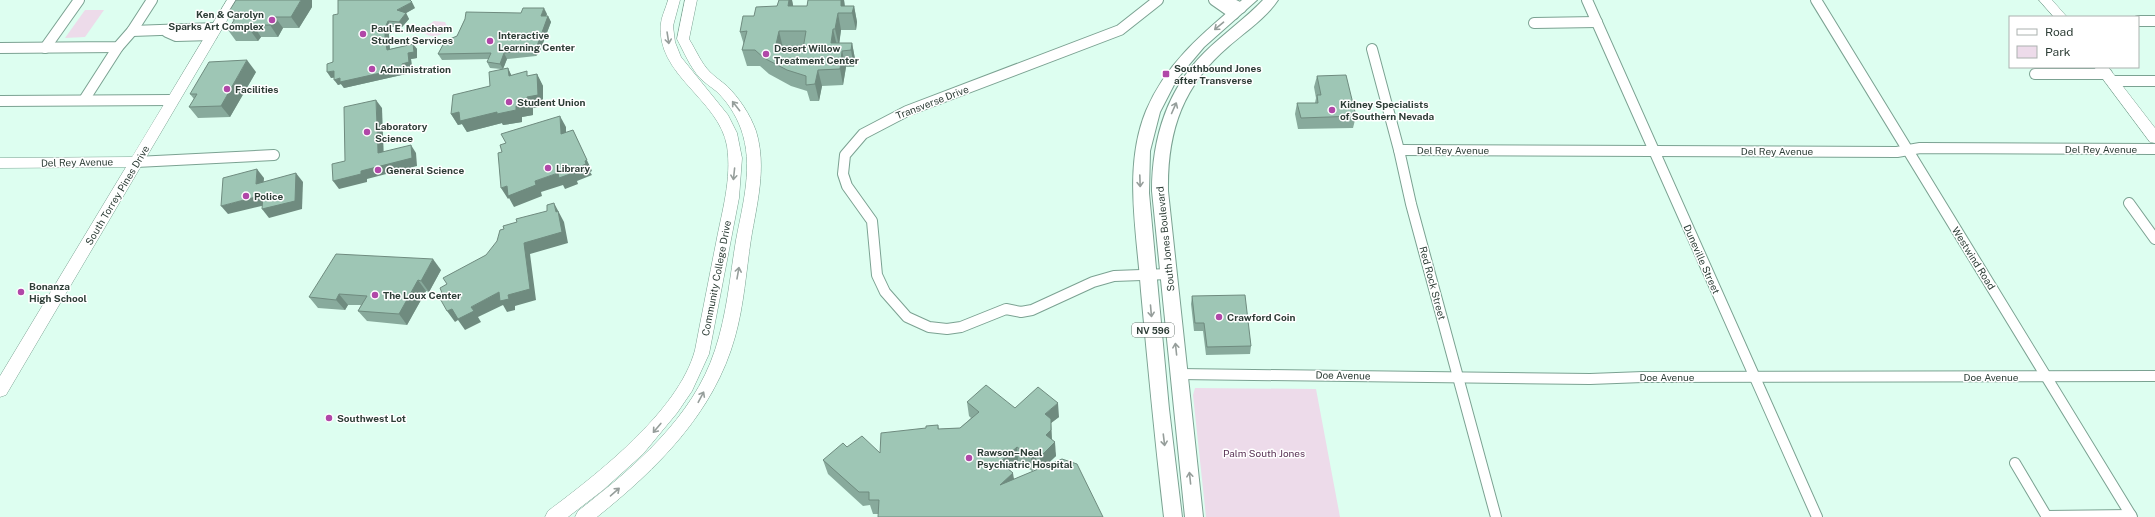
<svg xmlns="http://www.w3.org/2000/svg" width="2155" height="517" font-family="'Public Sans',sans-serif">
<rect width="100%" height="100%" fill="#ddfef0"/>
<g fill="#eddbea">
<path d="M85,10H104L85,37L65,38Z"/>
<path d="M434,21L445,22L448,28C443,36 432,39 424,33V28Z"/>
<path d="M1195,388L1316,389L1340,517H1206L1193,395Z"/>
</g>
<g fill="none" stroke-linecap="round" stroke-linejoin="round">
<defs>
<g id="street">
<path d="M1158,0L1120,30L907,111L863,134L845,155L843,174L847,186L872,221L877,275L885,292L907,317L929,327L947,329L961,327L1006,309L1021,312L1032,310L1093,282L1114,276L1169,274"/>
<path d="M1214,0L1234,14"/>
<path d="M1225,0L1241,8"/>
<path d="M1587,0L1817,517"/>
<path d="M1816,0L2132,517"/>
<path d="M2138,21H2155"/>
<path d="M1534,23L1597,22"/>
<path d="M132,31L216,28"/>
<path d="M167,32L176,36L212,35"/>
<path d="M0,48L118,47L132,31L152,0"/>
<path d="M45,48L79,0"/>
<path d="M1372,49L1399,150L1411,204L1496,517"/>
<path d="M2035,74H2107"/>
<path d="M2112,81H2155"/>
<path d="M84,100L118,47"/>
<path d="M0,101L173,100"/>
<path d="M1399,150L1897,152L1920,148L2155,149"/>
<path d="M136,162L274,155"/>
<path d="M2129,203L2155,239"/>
<path d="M1179,374L1590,379L1643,377L2155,376"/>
<path d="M2015,463L2047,517"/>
<path d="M2046,516L2131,515"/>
</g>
<g id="secondary">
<path d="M227,0H239L6,395L0,397V376L126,167L0,168V158L132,157Z"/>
<path d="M668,0H680L673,26L675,42L681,57L728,115L737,133L742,158L739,198L709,354L692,391L677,413L643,454L603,490L568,517H545L548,511C596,475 679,411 695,350C702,314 709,278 716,243C722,211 732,179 727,146C719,99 655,75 661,23C662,15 666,8 668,0Z"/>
<path d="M685,0H697L689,39C696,50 701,63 710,72C715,77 721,81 727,86C739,98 750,114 756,131C767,167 757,203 751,239C746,272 744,305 735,337C714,413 657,469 597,517H575L578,511C633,468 693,418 715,350C727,314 730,276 736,240C743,203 754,165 741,129C736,115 727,101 716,91C711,87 705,83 700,78C690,67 684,52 677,39Z"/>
<path d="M2039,0H2052L2067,17H2054Z"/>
<path d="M2094,67H2108L2155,128V143L2150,142Z"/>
</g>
<g id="primary">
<path d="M1242,0H1257L1204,47L1177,79L1160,112L1150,151L1149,193L1169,409L1182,517H1164C1155,442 1148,366 1141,291C1137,232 1123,167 1146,111C1166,63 1203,33 1242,0Z"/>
<path d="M1263,0H1278C1266,18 1245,32 1229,46C1183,85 1167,131 1168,191L1203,517H1185L1152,191C1152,139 1167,90 1204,53C1223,34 1245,19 1263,0Z"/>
</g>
</defs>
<use href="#street" stroke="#7ba292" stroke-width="12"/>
<use href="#secondary" stroke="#7ba292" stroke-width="1"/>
<use href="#primary" stroke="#7ba292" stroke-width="2"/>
<use href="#street" stroke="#fff" stroke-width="10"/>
<use href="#secondary" fill="#fff" fill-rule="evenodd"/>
<use href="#primary" fill="#fff" fill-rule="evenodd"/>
</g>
<g fill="#88aa9c" fill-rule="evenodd">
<path d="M779,0H792L793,6H807L808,0H844L845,6H854L857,22L856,30H841L839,43H852L855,59L854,67H846L843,85L822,86L819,101H810L807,91L791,86L769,74L760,66H747L742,50L744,45L740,32L754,16L777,6ZM803,47V49H783V48Z"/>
<path d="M312,7L299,28H283L278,37H261L258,41H236L228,30L234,21L228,13Z"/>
<path d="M415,8L406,13L409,19L402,27H392L389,34L390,49L413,44L417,49V58L411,59L412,68L406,70V74L344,88L341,84L338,85L334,77L331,78L338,14Z"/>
<path d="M547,14L546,16H548L551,22L540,51L536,56L507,59L503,69L508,68L511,75L529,76L537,74L543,86V106L533,108V115L522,117V122L503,125L502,123L467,132L462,124L458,125L451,114L490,86L501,69L490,68L487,62L489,59L442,60L438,54L457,36L465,19Z"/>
<path d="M256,72L230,117L198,118L189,107L194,99L190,94Z"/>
<path d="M1317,76L1356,116L1353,128L1298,129L1295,114L1297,103H1315L1316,98L1314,87Z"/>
<path d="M441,270L429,292L426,291L407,325L367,321L358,311L361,305H348L345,310L318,308L309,297Z"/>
<path d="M1192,296L1251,346L1250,354L1206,355L1203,331H1194L1191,304Z"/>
<path d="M967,402L1015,408L1059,417L1051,423L1052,439L1056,456L1045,466L1077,464L878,514H873L870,505L863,506L828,474L823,460L847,447L880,453L926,428L938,425L939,429L960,428L971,418L969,416ZM1018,461L1032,471L1036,467L1039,469L1014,479L1009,469Z"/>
</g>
<g fill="#6f8b7f">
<path d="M301,0H312V7L299,28L291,17Z"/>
<path d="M789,0H792L794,10L788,6Z"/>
<path d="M841,0H844L845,10L841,6Z"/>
<path d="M412,2L415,8L401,16L397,10Z"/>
<path d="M854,6L857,22L856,30L852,13Z"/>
<path d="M544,8L547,14L544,22L541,16Z"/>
<path d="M406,13L409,19L402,27L399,22Z"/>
<path d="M838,13L841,30L839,46L835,29Z"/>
<path d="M548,16L551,22L540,51L536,56L533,50Z"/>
<path d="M275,17L283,28L278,37L270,25Z"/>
<path d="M388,21L392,27L389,34V43L391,55L387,50L385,37V28Z"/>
<path d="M253,25L261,37L258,41L250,30Z"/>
<path d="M833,29L837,46L831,43Z"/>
<path d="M779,31L783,48L779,65L775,49Z"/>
<path d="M852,43L855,59L854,67L851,50Z"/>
<path d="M413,44L417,49V58L411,59L412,68L406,70V74L344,88L341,84L338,85L334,80L402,64Z"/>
<path d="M842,51L846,67L843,85L840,69Z"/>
<path d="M504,53L507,59L503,69L500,64Z"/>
<path d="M247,60L256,72L230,117L221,106Z"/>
<path d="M508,68L513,79L509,76Z"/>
<path d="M818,70L822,86L819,101L815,84Z"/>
<path d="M334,71L338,77L331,78L327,72Z"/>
<path d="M537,74L543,86V106L533,108V115L522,117V122L503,125L502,123L467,132L462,124L458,125L451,114L459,112L516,106L527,97Z"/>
<path d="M376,100L382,108L384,161L378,153Z"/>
<path d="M560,116L566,127V145L561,134Z"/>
<path d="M573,130L592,171L590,172L592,175L577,181L578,184L565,189L563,185L541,192L542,196L514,207L509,198L508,199L501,188L507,186L535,181L558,173L572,170Z"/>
<path d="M411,145L416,153L417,166L367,179V182L339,189L333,181L361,171Z"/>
<path d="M257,169L264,178L263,192L256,184Z"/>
<path d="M296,173L303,182L302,209L269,218L262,209Z"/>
<path d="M263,195L270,204L228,214L221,206Z"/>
<path d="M554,203L564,222L568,243L530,254L536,300L515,306V310L507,312L503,305L478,317L481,322L465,330L458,320L455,322L447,311L452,309L471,307L499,292L508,295L524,243L556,212Z"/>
<path d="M433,259L441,270L429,292L421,281Z"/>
<path d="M418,280L426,291L407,325L399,314Z"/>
<path d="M339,294L348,305L345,310L336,300Z"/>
<path d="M1058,403L1059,417L1051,423L1052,444L1047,449L1045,414Z"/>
<path d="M1055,442L1056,456L1041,470L1040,457Z"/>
<path d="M1017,447L1018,461L1002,476L1000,462Z"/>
<path d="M1036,453V467L1032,471L1031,457Z"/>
<path d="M1013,473L1015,486L1000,485Z"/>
</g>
<g fill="#9ec6b5" stroke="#6f8b7f" fill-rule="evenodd">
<path d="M236,0H301L291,17H275L270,25H253L250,30H228L239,12L228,13Z"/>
<path d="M338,0H410L412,2L397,10L406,13L399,22L388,21L385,28V37L387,50L413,44L414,52L408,53L409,62L402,64L403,68L340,82V78L334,80V71L327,72V64L333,62V15L338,14Z"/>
<path d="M779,0H789L788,6H807L808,0H841V6H854L852,13H838L835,29H833L831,43H852L851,50L842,51L840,69L818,70L815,84L806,85V76L787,70L764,58L755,50H742L747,31L740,32L743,16H754L756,7L777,6ZM779,31H806L803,49H775Z"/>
<path d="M523,8H544L541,16H548L537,46L533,50L504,53L500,64L487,62L491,53L438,54L445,41L457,36L465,19L466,12L521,13Z"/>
<path d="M247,60L221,106L189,107L197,94H190L209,62Z"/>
<path d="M508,68L509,76L527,71V76L537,74L538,95L527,97V104L516,106V110L497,114V112L460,121L459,112L451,114L453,95L490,86L489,72Z"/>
<path d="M1346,75L1356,116L1301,118L1297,103H1318L1317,95H1321L1317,76Z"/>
<path d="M376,100L378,153L411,145L412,158L361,171V174L333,181L332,164L345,161L344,107Z"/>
<path d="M560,116L561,134L573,130L587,160L585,161L586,164L572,170L573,173L559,178L558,173L535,181L536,185L508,196L507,186L501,188L498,153L502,152L500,145L506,143L501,134Z"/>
<path d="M257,169L256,184L296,173L295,201L262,209L263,195L221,206L223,178Z"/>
<path d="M554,203L556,212L558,211L562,232L524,243L530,289L508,295L509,299L500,301L499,292L471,307L474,311L458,319L452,309L447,311L438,295L442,293L440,288L447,284L443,278L486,255L497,241L500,230L504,229L503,226L517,222L516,219L547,211V205Z"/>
<path d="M336,254L433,259L421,281L418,280L399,314L358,311L367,296L339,294L336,300L309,297Z"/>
<path d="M1245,295L1251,346L1207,347L1204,323H1195L1192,296Z"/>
<path d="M986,385L1015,408L1038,387L1058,403L1045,414L1051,419V430L1046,435L1055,442L1040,457L1036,453L1031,457L1017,447L1000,462L1013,473L1000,485L1062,459L1077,464L1103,517H878L879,500H869V492H859L823,460L843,443L847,447L862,436L880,453L881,433L926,428V426L938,425V429L960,428L979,412L967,402Z"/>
</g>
<defs><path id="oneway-shaft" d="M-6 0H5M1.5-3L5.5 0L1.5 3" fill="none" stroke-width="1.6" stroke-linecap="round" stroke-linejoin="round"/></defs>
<g stroke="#969e9b">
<use href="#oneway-shaft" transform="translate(1219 26) rotate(140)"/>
<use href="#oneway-shaft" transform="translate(668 38) rotate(81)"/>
<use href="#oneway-shaft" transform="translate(736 106) rotate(-128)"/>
<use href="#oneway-shaft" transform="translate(1174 108) rotate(-66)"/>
<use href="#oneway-shaft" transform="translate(734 174) rotate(96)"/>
<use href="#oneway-shaft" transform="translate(1140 181) rotate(88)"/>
<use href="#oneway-shaft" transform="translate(738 273) rotate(-80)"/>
<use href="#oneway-shaft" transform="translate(1151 311) rotate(85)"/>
<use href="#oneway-shaft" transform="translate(1176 349) rotate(-96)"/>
<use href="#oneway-shaft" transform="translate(701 397) rotate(-62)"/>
<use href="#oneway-shaft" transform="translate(657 428) rotate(130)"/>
<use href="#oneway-shaft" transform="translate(1164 440) rotate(83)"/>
<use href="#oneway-shaft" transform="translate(1190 478) rotate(-96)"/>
<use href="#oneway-shaft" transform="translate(615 492) rotate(-41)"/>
</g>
<g fill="#b147a8" stroke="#fff" stroke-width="1.5">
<circle cx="272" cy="20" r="4"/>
<circle cx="363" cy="34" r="4"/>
<circle cx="490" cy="41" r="4"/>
<circle cx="766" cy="54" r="4"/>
<circle cx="372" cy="69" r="4"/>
<rect x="1162" y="70" width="8" height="8" rx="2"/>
<circle cx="227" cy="89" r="4"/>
<circle cx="509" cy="102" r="4"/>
<circle cx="1332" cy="110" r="4"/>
<circle cx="367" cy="132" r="4"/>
<circle cx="548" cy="168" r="4"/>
<circle cx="378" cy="170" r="4"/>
<circle cx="246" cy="196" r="4"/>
<circle cx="21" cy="292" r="4"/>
<circle cx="375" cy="295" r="4"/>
<circle cx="1219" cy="317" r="4"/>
<circle cx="329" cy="418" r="4"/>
<circle cx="969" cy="458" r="4"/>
</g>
<g text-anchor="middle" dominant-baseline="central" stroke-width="3" stroke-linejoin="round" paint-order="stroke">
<rect fill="#fff" stroke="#6d7873" stroke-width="1" x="1132" y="323" width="42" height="14" rx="3"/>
<g font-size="9" font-weight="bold" fill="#2e3e37">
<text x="1153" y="330">NV 596</text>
</g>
<g font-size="10" font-weight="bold" fill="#2e3e37" stroke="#fff" text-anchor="start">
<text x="264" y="14" text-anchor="end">Ken &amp; Carolyn<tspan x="264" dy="12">Sparks Art Complex</tspan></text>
<text x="371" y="28">Paul E. Meacham<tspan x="371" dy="12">Student Services</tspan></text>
<text x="498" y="35">Interactive<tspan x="498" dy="12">Learning Center</tspan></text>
<text x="774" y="48">Desert Willow<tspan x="774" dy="12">Treatment Center</tspan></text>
<text x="1174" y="68">Southbound Jones<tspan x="1174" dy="12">after Transverse</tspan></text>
<text x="380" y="69">Administration</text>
<text x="235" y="89">Facilities</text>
<text x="517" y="102">Student Union</text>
<text x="1340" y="104">Kidney Specialists<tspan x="1340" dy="12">of Southern Nevada</tspan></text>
<text x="375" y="126">Laboratory<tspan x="375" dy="12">Science</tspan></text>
<text x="556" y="168">Library</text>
<text x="386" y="170">General Science</text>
<text x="254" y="196">Police</text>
<text x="29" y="286">Bonanza<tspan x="29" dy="12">High School</tspan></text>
<text x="383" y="295">The Loux Center</text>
<text x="1227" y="317">Crawford Coin</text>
<text x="337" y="418">Southwest Lot</text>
<text x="977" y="452">Rawson–Neal<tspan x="977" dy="12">Psychiatric Hospital</tspan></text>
</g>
<g font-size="10" fill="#2e3e37" stroke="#fff">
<text transform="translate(932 102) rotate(-21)">Transverse Drive</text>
<text x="2101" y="149">Del Rey Avenue</text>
<text x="1453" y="150">Del Rey Avenue</text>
<text x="1777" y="151">Del Rey Avenue</text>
<text transform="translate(77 162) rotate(-1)">Del Rey Avenue</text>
<text transform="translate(117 195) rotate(-59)">South Torrey Pines Drive</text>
<text transform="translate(1165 239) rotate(-96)">South Jones Boulevard</text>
<text transform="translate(1974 258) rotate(58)">Westwind Road</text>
<text transform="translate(1702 259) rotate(66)">Duneville Street</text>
<text transform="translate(716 278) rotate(-79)">Community College Drive</text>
<text transform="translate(1433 283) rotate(75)">Red Rock Street</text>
<text transform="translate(1343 375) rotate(1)">Doe Avenue</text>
<text x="1667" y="377">Doe Avenue</text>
<text x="1991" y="377">Doe Avenue</text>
</g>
<g font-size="10" fill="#583154" stroke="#fff">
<text x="1264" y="453">Palm South Jones</text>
</g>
</g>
<rect x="2009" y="16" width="130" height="52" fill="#ffffff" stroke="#abb2af"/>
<rect x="2017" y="29" width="20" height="6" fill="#ffffff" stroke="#abb2af"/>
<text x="2045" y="36" font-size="12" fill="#2e3e37">Road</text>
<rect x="2017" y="46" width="20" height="12" fill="#eddbea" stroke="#abb2af"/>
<text x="2045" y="56" font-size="12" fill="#2e3e37">Park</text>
</svg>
